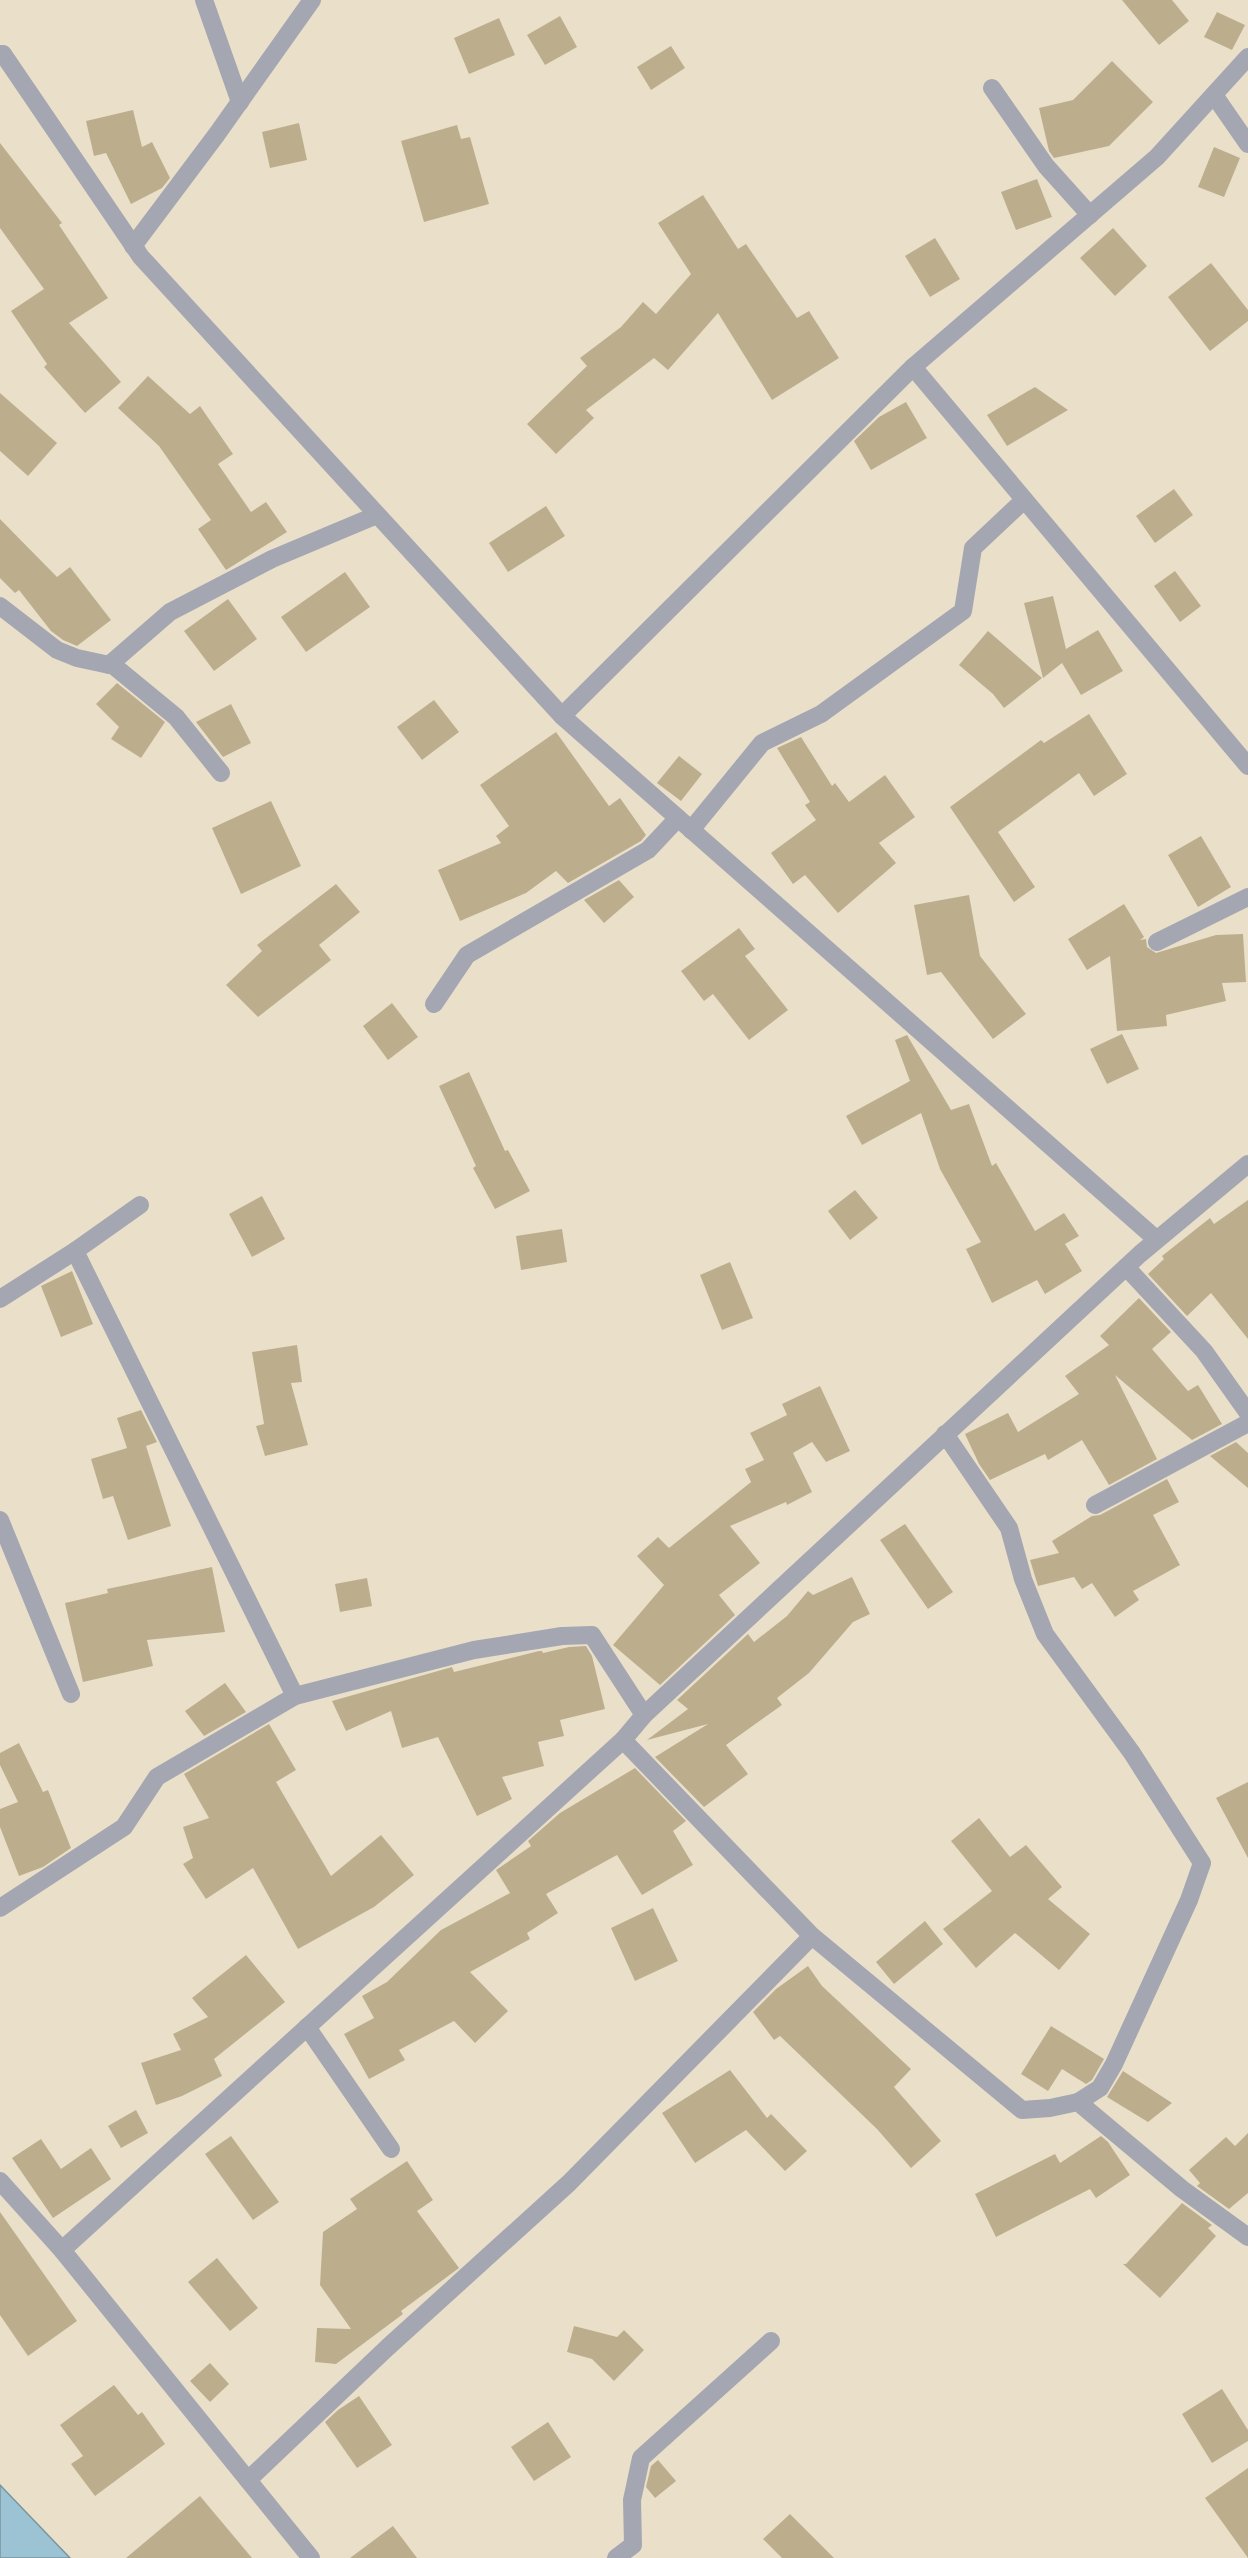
<svg xmlns="http://www.w3.org/2000/svg" width="1248" height="2558" font-family="Poppins,sans-serif">
<rect width="100%" height="100%" fill="#eae0ca"/>
<path fill="#9bc3d3" stroke="#7b959e" stroke-width="1.5" d="M0,2485L70,2558H0Z"/>
<g fill="#bcae8d">
<path d="M1122,0H1172L1189,21L1159,45Z"/>
<path d="M1217,12L1245,25L1232,50L1204,37Z"/>
<path d="M560,16L577,47L545,65L527,35Z"/>
<path d="M499,18L515,55L469,74L454,38Z"/>
<path d="M671,46L685,68L651,90L637,67Z"/>
<path d="M1112,61L1153,102L1109,146L1054,158L1049,151L1039,108L1073,100Z"/>
<path d="M133,110L142,147L152,142L170,178L162,188L131,204L106,153L94,156L86,121Z"/>
<path d="M299,123L307,160L270,168L262,132Z"/>
<path d="M457,125L461,139L470,137L489,204L424,222L401,141Z"/>
<path d="M0,143L62,223L59,225L108,298L69,323L121,382L85,413L44,367L47,364L11,311L44,289L0,228Z"/>
<path d="M1214,147L1240,158L1224,197L1198,187Z"/>
<path d="M1037,179L1052,217L1016,230L1001,192Z"/>
<path d="M703,195L738,249L746,244L797,318L809,311L839,358L772,400L718,313L668,370L654,358L586,410L594,418L556,454L527,424L587,366L580,358L621,327L643,302L656,314L691,274L658,223Z"/>
<path d="M1113,228L1147,266L1115,296L1080,258Z"/>
<path d="M935,238L960,279L930,297L905,256Z"/>
<path d="M1211,263L1248,310V321L1210,351L1168,297Z"/>
<path d="M148,376L190,414L200,406L233,454L218,464L251,512L266,502L287,532L226,570L198,529L211,520L159,446L118,408Z"/>
<path d="M1035,387L1068,410L1007,446L987,415Z"/>
<path d="M0,393L57,443L28,476L0,451Z"/>
<path d="M906,402L927,438L871,470L854,441L879,417Z"/>
<path d="M1174,489L1193,515L1155,543L1136,516Z"/>
<path d="M546,506L565,536L508,572L489,543Z"/>
<path d="M0,519L57,577L70,567L111,620L77,646L63,640L51,631L19,590L15,593L0,578Z"/>
<path d="M1175,571L1201,606L1180,622L1154,586Z"/>
<path d="M345,572L370,607L306,652L281,617Z"/>
<path d="M1053,596L1066,649L1098,630L1123,671L1081,695L1062,663L1043,678L1024,603Z"/>
<path d="M228,599L257,639L214,671L184,631Z"/>
<path d="M988,631L1042,678L1004,708L993,694L959,665Z"/>
<path d="M117,683L165,722L141,758L111,739L119,727L96,704Z"/>
<path d="M434,700L459,732L422,760L397,727Z"/>
<path d="M231,704L251,743L223,757L196,722Z"/>
<path d="M1089,714L1127,774L1094,796L1079,773L998,832L1035,887L1014,902L950,807L1041,740L1044,743Z"/>
<path d="M556,732L609,806L620,798L646,835L641,841L568,883L556,871L526,893L460,921L438,870L501,843L496,836L509,826L480,785Z"/>
<path d="M801,737L832,786L835,783L849,802L885,775L915,817L879,843L896,863L838,913L805,875L793,884L771,853L816,820L805,805L810,802L777,748Z"/>
<path d="M679,756L702,774L681,801L657,783Z"/>
<path d="M271,801L301,866L241,894L212,828Z"/>
<path d="M1201,836L1231,887L1198,907L1168,855Z"/>
<path d="M619,880L634,897L604,923L584,900Z"/>
<path d="M336,884L360,912L319,945L331,960L258,1017L226,985L262,951L257,945Z"/>
<path d="M969,895L980,956L1026,1014L993,1039L941,972L927,975L914,905Z"/>
<path d="M1124,904L1144,937L1140,940L1146,939L1147,947L1156,953L1216,935L1243,934L1246,982L1222,983L1226,1001L1166,1015L1167,1026L1117,1031L1110,956L1087,970L1068,939Z"/>
<path d="M739,928L755,949L745,956L788,1010L749,1040L713,994L704,1001L681,971Z"/>
<path d="M392,1003L418,1037L388,1060L363,1026Z"/>
<path d="M1122,1034L1139,1069L1107,1084L1090,1049Z"/>
<path d="M907,1035L951,1110L969,1104L992,1166L996,1163L1035,1231L1064,1213L1079,1236L1065,1244L1082,1271L1045,1294L1037,1280L992,1303L966,1249L981,1242L940,1169L921,1113L862,1145L846,1116L910,1081L895,1040Z"/>
<path d="M469,1072L505,1151L508,1150L530,1191L495,1209L473,1168L476,1166L439,1086Z"/>
<path d="M855,1190L878,1218L850,1240L828,1211Z"/>
<path d="M262,1196L285,1239L252,1257L229,1214Z"/>
<path d="M1248,1200V1339L1211,1293L1187,1316L1148,1274L1164,1259L1162,1256L1210,1218L1214,1224Z"/>
<path d="M562,1229L567,1262L521,1270L516,1236Z"/>
<path d="M730,1262L753,1318L722,1330L700,1275Z"/>
<path d="M72,1271L93,1324L61,1337L41,1286Z"/>
<path d="M1139,1298L1171,1332L1152,1349L1188,1391L1198,1385L1222,1424L1192,1440L1115,1375L1157,1459L1109,1485L1082,1440L1048,1460L1045,1454L990,1480L979,1464L965,1434L1008,1413L1018,1432L1079,1394L1065,1376L1109,1345L1100,1336Z"/>
<path d="M297,1345L302,1382L291,1383L308,1445L265,1456L256,1426L264,1424L252,1352Z"/>
<path d="M820,1386L850,1451L826,1462L812,1442L793,1453L812,1492L787,1505L786,1502L730,1526L760,1563L719,1595L735,1615L660,1685L613,1645L664,1585L637,1556L658,1537L669,1548L751,1482L745,1469L764,1460L750,1433L787,1415L782,1404Z"/>
<path d="M141,1410L157,1442L146,1446L171,1526L128,1540L113,1496L103,1499L91,1459L127,1448L117,1418Z"/>
<path d="M1236,1442L1248,1453V1488L1210,1456Z"/>
<path d="M1167,1479L1179,1502L1153,1515L1180,1565L1133,1591L1139,1600L1115,1617L1092,1583L1082,1589L1074,1577L1038,1586L1030,1560L1059,1553L1052,1541L1092,1516L1100,1515Z"/>
<path d="M905,1524L953,1592L928,1609L880,1540Z"/>
<path d="M212,1567L225,1632L147,1640L153,1666L83,1682L65,1603L108,1593L107,1589Z"/>
<path d="M852,1577L870,1614L853,1622L809,1673L777,1698L782,1705L726,1745L748,1774L704,1807L655,1757L708,1724L647,1740L688,1709L677,1700L748,1634L754,1642L787,1616L808,1591L813,1595Z"/>
<path d="M367,1578L372,1606L340,1612L335,1584Z"/>
<path d="M586,1646L592,1656L605,1709L560,1720L564,1736L538,1742L544,1766L502,1777L512,1799L477,1816L438,1737L402,1748L391,1711L346,1731L332,1701L452,1667L454,1672L539,1651H542L543,1653L569,1647Z"/>
<path d="M225,1683L246,1712L204,1736L185,1711Z"/>
<path d="M269,1724L296,1770L276,1782L331,1876L381,1835L414,1875L374,1907L298,1949L253,1868L206,1899L183,1864L193,1858L183,1827L209,1818L184,1774Z"/>
<path d="M19,1743L43,1792L48,1790L71,1848L43,1867L19,1876L0,1827V1809L18,1802L0,1765V1753Z"/>
<path d="M635,1768L686,1821L673,1831L693,1865L642,1895L617,1855L546,1894L558,1913L527,1933L530,1939L470,1972L508,2011L475,2043L454,2021L399,2050L405,2060L369,2079L344,2034L374,2018L362,1996L387,1982L441,1930L510,1893L496,1870L531,1846L528,1841L560,1813Z"/>
<path d="M1248,1782V1858L1216,1798Z"/>
<path d="M979,1818L1010,1857L1026,1845L1062,1887L1048,1899L1090,1934L1059,1970L1015,1933L976,1968L943,1929L992,1891L951,1841Z"/>
<path d="M653,1908L678,1961L635,1981L611,1928Z"/>
<path d="M925,1921L943,1944L894,1984L876,1962Z"/>
<path d="M246,1955L285,2002L214,2059L222,2076L182,2096L156,2105L141,2063L181,2050L173,2034L208,2017L192,1998Z"/>
<path d="M808,1966L822,1986L911,2069L894,2087L941,2141L911,2168L877,2129L780,2036L774,2040L753,2012L776,1989Z"/>
<path d="M1051,2026L1104,2059L1092,2080L1086,2084L1062,2069L1048,2091L1021,2074Z"/>
<path d="M730,2070L767,2118L771,2114L807,2151L785,2171L746,2130L695,2163L662,2113Z"/>
<path d="M1123,2071L1172,2103L1148,2122L1107,2097Z"/>
<path d="M136,2110L148,2133L121,2148L108,2126Z"/>
<path d="M1248,2133V2193L1229,2209L1197,2186L1200,2183L1189,2170L1226,2137L1235,2146Z"/>
<path d="M231,2136L279,2202L253,2220L205,2154Z"/>
<path d="M1101,2136L1108,2142L1130,2175L1096,2198L1090,2189L996,2237L975,2194L1055,2154L1060,2163Z"/>
<path d="M41,2139L61,2169L91,2148L111,2179L53,2218L12,2158Z"/>
<path d="M407,2161L433,2200L417,2211L459,2268L401,2311L403,2314L336,2364L315,2362L317,2328L351,2329L320,2285L323,2232L357,2209L350,2199Z"/>
<path d="M1182,2203L1212,2225L1208,2228L1216,2236L1160,2298L1123,2264H1126Z"/>
<path d="M0,2212L77,2321L28,2356L0,2315Z"/>
<path d="M217,2258L258,2308L230,2331L188,2282Z"/>
<path d="M574,2326L617,2337L624,2330L644,2350L614,2381L592,2359L567,2352Z"/>
<path d="M210,2363L229,2384L210,2402L190,2381Z"/>
<path d="M114,2385L138,2415L142,2412L165,2444L95,2496L71,2464L83,2456L60,2425Z"/>
<path d="M1222,2389L1248,2430V2441L1212,2463L1182,2414Z"/>
<path d="M359,2396L392,2445L357,2468L325,2422L338,2410Z"/>
<path d="M548,2422L571,2457L534,2481L511,2447Z"/>
<path d="M658,2460L676,2481L655,2498L646,2487L651,2466Z"/>
<path d="M1248,2468V2558L1205,2498Z"/>
<path d="M200,2496L252,2558H126Z"/>
<path d="M790,2514L834,2558H782L763,2539Z"/>
<path d="M393,2526L417,2558H350Z"/>
</g>
<g fill="none" stroke-linecap="round" stroke-linejoin="round">
<g stroke="#a4a7b1" stroke-width="18">
<path d="M204,0L240,102"/>
<path d="M0,54H3L141,257L562,716L1156,1239"/>
<path d="M1248,57L1157,157L913,367L1248,766"/>
<path d="M992,88L1046,166L1090,215"/>
<path d="M1214,95L1248,144"/>
<path d="M133,246L217,134L312,0"/>
<path d="M0,606L57,650L77,658L114,666L176,717L221,773"/>
<path d="M109,665L170,612L272,559L377,515"/>
<path d="M562,716L913,367"/>
<path d="M691,830L762,743L821,714L963,611L973,548L1024,500"/>
<path d="M1157,942L1248,897"/>
<path d="M434,1004L467,955L648,850L678,818"/>
<path d="M75,1251L295,1696"/>
<path d="M1126,1267L1204,1351L1248,1413"/>
<path d="M0,1299L75,1251L140,1205"/>
<path d="M945,1434L1009,1528L1023,1579L1045,1634L1132,1753L1202,1863L1189,1900L1114,2064L1100,2088L1078,2102"/>
<path d="M1095,1505L1248,1423"/>
<path d="M0,1520L71,1694"/>
<path d="M623,1740L812,1936L1022,2110L1050,2108L1078,2102L1182,2189L1248,2237"/>
<path d="M0,1908L124,1827L157,1777L295,1696L474,1650L562,1636L592,1635L644,1715"/>
<path d="M307,2027L391,2149"/>
<path d="M0,2181L62,2250L311,2558"/>
<path d="M62,2250L623,1740L644,1715L1140,1254L1248,1164"/>
<path d="M248,2480L388,2347L569,2183L812,1936"/>
<path d="M616,2558L633,2545L632,2500L641,2458L771,2341"/>
</g>
</g>
</svg>
